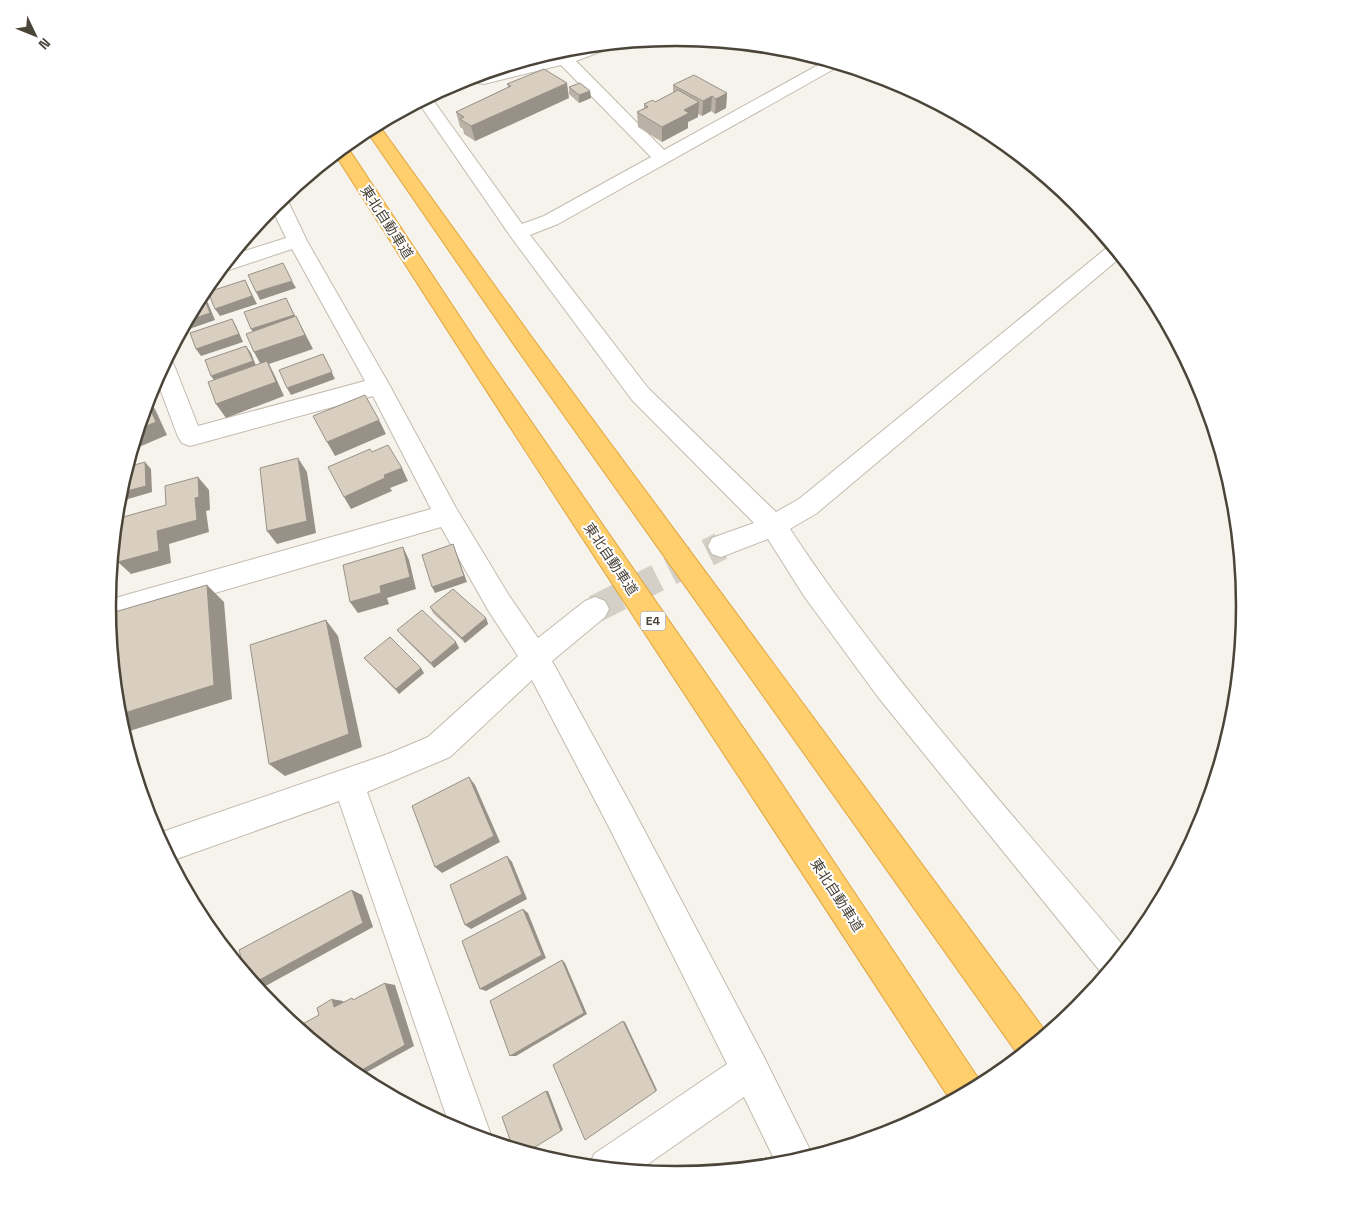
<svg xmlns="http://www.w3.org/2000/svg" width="1352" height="1212" font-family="'Space Grotesk','Noto Sans JP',sans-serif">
<rect width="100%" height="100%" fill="#f6f3ec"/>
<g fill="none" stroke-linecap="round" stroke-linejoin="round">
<path stroke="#d4d0c8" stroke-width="28" stroke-dasharray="28 14" stroke-linecap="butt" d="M595,609L721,546"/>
<defs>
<g id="minor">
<path d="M611,44L610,48L576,61L664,150L827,60L841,65L558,224L530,235L648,388L776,512L799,499L1109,246H1112L1121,257L817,513L790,529C889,679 1011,812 1126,949L1104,976L878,697L804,596L768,539L721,557L712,554L708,546L712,538L754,523L632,400L511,237L418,102L430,96L522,224L544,216L651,157L561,65L484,84L478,83L476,79L478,75L559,55L585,46Z"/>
<path d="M283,196L288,201L307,241L390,386L456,508L508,594L538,638L585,601L595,597L605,601L609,609L605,617L552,661L632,807L764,1057L813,1156L777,1165L744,1097L638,1171L589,1166L594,1154L727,1064L610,829L532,680L450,757L367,792L491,1135L489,1140L450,1127L339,801L171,861L156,834L388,754L428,737L518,656L488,610L441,527L109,624L108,600L431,509L373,396L190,446L182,443L178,437L156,378L167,358L171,359L174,365L198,426L365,381L292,249L232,269L225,271L220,269L232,255L286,238L271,207Z"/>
</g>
<g id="highway">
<path d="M378,124L533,339L1046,1032L1047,1034L1019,1056L517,349L366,130Z"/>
<path d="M346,145L487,358L767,762L982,1084L951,1101C746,785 536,472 335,154Z"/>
</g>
</defs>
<use href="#minor" stroke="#c2bbae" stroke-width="2"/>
<use href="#highway" stroke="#e0a43c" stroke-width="2"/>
<use href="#minor" fill="#fff" fill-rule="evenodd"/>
<use href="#highway" fill="#ffcf6e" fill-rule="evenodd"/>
</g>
<g fill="#bab2a6">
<path d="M584,47L564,54L559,50L565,48Z"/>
<path d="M507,84L569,98L475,141L464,134L463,129L460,127L456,112L508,87Z"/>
<path d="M673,85L727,93L726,108L715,114L711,111L702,116L698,114V117L688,122V128L662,142L638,127L637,112L644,108V104L655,102L673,93Z"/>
<path d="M569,87L590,91L591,98L579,103L569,94Z"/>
<path d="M445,88L451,94L440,98L436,93Z"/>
<path d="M430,607L486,618L488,624L465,643L433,613Z"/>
<path d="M397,630L459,648L434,668L401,635Z"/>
<path d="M364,658L424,673L399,694L369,663Z"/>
<path d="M766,1157L771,1165L751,1167Z"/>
</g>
<g fill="#979187">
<path d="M584,47L564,54V49Z"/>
<path d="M523,61V62L479,76V75Z"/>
<path d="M567,83L569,98L475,141L471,126Z"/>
<path d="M449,87L451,94L440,98L438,92Z"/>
<path d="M590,91L591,98L579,103V95Z"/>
<path d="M727,93L726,108L715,114L716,99Z"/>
<path d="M712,96L711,111L702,116L703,101Z"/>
<path d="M699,102L698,117L688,122V128L662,142V127L684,110Z"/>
<path d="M245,280L257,304L220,316L215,309Z"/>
<path d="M292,281L296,288L260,300L256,292Z"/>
<path d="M203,295L208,303L215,320L181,332L187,321Z"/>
<path d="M286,298L298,322L256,336L251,329Z"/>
<path d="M296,316L313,349L269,364L275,376L284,396L226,418L216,404L262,367L254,352Z"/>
<path d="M232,319L236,326L243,342L201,356L196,349Z"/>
<path d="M246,346L251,353L257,368L216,383L211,376Z"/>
<path d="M323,354L335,379L291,395L287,388Z"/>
<path d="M147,400L155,409L167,435L132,450Z"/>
<path d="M379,420L386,434L335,456L327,442Z"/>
<path d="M298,458L307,472L316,533L277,544L267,531Z"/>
<path d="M145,462L151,469L152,492L118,502L119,493Z"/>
<path d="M402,468L408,481L390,488L392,491L351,509L344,497L384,475Z"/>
<path d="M198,477L209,490L210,510L206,511L209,532L169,544L171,563L131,574L118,562L157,531L195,498Z"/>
<path d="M453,544L467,582L435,593L432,587Z"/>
<path d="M403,547L409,560L416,589L387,598L389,604L358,613L350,602L380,586Z"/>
<path d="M112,560L115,562L116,594L108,596Z"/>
<path d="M207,585L224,602L232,699L123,733L118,715Z"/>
<path d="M486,618L488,624L465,643L462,638Z"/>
<path d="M326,620L338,636L362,747L285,776L269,764Z"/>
<path d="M456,642L459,648L434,668L431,663Z"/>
<path d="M421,668L424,673L399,694L396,689Z"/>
<path d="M469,777L475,785L500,842L442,873L435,867Z"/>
<path d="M507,856L512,862L527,899L471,929L465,925Z"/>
<path d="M352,890L362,895L373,927L262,988L257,987L254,983Z"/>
<path d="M523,909L528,913L546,958L486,991L480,989Z"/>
<path d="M562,960L565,963L587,1014L516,1056H510Z"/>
<path d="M385,983L395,985L414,1046L358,1077L355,1074Z"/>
<path d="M332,999L343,1001L345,1008L334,1007Z"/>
<path d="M623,1021L625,1022L657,1090L656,1091Z"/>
<path d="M546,1091H548L563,1130L561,1131Z"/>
</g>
<g fill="#d8cfc1" stroke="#979187">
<path d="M544,69L567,83L471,126L460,119L464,117L456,112L511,86L507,84Z"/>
<path d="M694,75L727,93L716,99L712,96L703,101L673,85Z"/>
<path d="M580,83L590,91L579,95L569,87Z"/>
<path d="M678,90L699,102L684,110L689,113L662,127L637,112L648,107L644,104L653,100L655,102Z"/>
<path d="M283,263L292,281L256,292L248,275Z"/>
<path d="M245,280L252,296L215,309L208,292Z"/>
<path d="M203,295L210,313L187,321L200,296Z"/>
<path d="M286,298L294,315L251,329L244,312Z"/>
<path d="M296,316L305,335L254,352L246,334Z"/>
<path d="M232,319L239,334L196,349L190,333Z"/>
<path d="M246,346L253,361L211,376L205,360Z"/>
<path d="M323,354L332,372L287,388L279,370Z"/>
<path d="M267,361L276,382L216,404L208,382Z"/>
<path d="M365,395L379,420L327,442L313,416Z"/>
<path d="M147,402L156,422L139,429Z"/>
<path d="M388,445L402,468L384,475L385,478L344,497L328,467L370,449L372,452Z"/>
<path d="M298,458L307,521L267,531L260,468Z"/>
<path d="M145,462L146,486L119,493L127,467Z"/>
<path d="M198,477L199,497L195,498L197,520L157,531L159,551L118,562L116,519L166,505L165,486Z"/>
<path d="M453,544L464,576L432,587L422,555Z"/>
<path d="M403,547L410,577L380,586L381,593L350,602L343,565Z"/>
<path d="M207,585L214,685L118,715L108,614Z"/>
<path d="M453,589L486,618L462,638L430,607Z"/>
<path d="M422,610L456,642L431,663L397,630Z"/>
<path d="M326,620L349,734L269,764L250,645Z"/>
<path d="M390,637L421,668L396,689L364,658Z"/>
<path d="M469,777L494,836L435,867L412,806Z"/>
<path d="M507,856L522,894L465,925L450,885Z"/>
<path d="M352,890L363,923L254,983L245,973L239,950Z"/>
<path d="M523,909L542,955L480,989L462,941Z"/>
<path d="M562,960L584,1013L510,1056L490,1001Z"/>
<path d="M385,983L405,1045L355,1074L299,1029V1026L319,1015L317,1008L332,999L334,1007L352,998L353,1000Z"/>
<path d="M623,1021L656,1091L585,1140L553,1065Z"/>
<path d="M546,1091L561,1131L527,1152L513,1148L502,1117Z"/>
<path d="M769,1161L771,1165L761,1166Z"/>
</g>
<g text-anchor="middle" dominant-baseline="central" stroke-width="4" stroke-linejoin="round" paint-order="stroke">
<rect fill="#fff" stroke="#817c74" stroke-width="1" x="640.5" y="611.5" width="25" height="19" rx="4"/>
<g font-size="12" font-weight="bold" fill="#4b4439">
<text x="653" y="621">E4</text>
</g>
<g font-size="14" fill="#4b4439" stroke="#fff">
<text transform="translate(387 222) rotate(57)">東北自動車道</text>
<text transform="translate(611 559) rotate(56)">東北自動車道</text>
<text transform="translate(837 895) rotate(57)">東北自動車道</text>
</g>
</g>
<path d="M0 0H1352V1212H0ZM116 606a560 560 0 1 1 1120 0a560 560 0 1 1-1120 0Z" fill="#fff" fill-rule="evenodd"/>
<path fill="none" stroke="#4b4439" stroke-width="2.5" d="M116 606a560 560 0 1 1 1120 0a560 560 0 1 1-1120 0Z"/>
<g transform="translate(35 35) rotate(133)" stroke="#ffffff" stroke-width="4" paint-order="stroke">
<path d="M0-4L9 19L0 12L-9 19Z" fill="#4b4439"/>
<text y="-8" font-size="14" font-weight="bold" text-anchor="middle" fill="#4b4439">N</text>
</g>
</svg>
